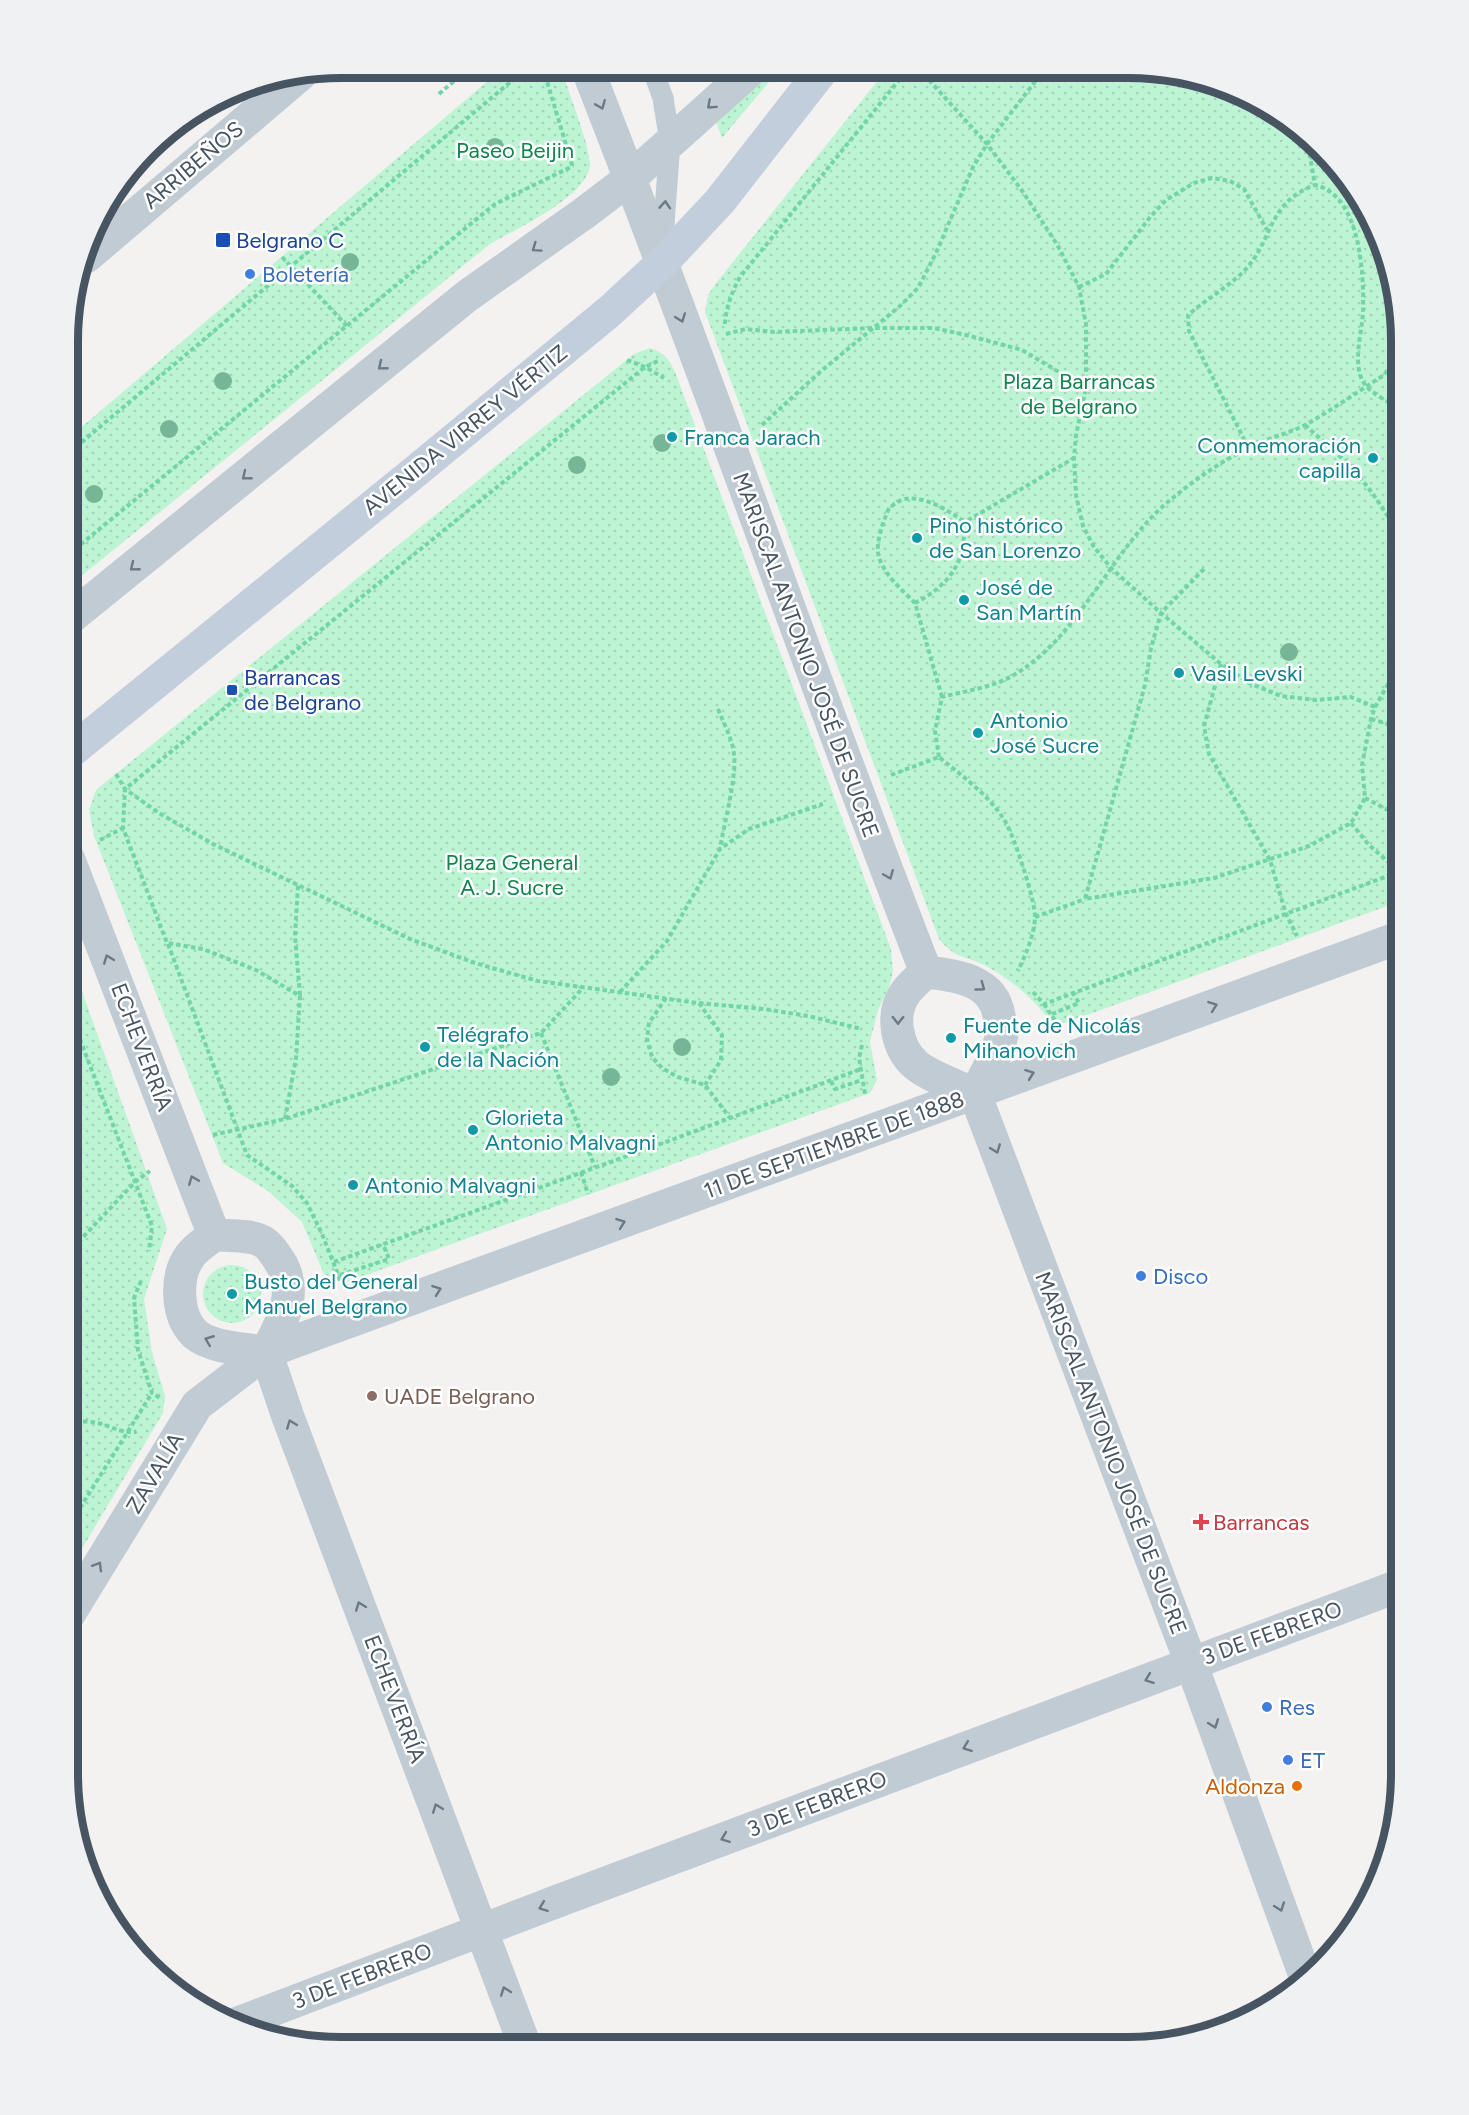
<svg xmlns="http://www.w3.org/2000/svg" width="1469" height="2115" font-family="Figtree,sans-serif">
<defs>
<pattern id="green-dots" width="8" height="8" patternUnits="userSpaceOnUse" patternTransform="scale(1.5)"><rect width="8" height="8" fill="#bdf4d4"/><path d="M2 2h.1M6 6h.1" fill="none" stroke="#a4d3b9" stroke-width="1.8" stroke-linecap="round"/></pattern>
</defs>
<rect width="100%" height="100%" fill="#f4f1f1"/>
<path fill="#fef9eb" d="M220,101L117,189L161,135Z"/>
<g fill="url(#green-dots)">
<path d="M503,68H561C567,88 591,148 590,166C586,197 516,229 490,244L69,586L70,437Z"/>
<path d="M766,69H780L722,138L715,119Z"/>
<path d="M887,69L1164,70L1233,88L1294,124L1373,220L1401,340V901L1065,1023L1053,1024C1033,999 1014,981 986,966C965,955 956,960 939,939L705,312L708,295L717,282Z"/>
<path d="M650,348C664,352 669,359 675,372L891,949L893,971L890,985L878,1010L870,1042L877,1080L870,1093L344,1283L324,1274L302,1222L268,1191L223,1163L94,836L89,810L96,790L634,354Z"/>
<path d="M69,955L167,1229L144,1299L152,1352L165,1396L163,1413L68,1572Z"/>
<circle cx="232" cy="1294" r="29"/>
</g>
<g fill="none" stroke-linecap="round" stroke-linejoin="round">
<g stroke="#71d5a7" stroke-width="4" stroke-dasharray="4.5 3" stroke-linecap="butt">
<path d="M543,68L573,168"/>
<path d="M919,69L987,144L1023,192L1058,246L1079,287L1086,324V388L1076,435L1074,458L1076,495L1083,526L1094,547L1112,569L1161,613L1221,664L1249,683L1281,696L1316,700L1351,697L1375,707"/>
<path d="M439,94L469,68"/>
<path d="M1291,122L1299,129"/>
<path d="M1307,139L1315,185C1360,195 1364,272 1363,309C1363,333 1350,366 1366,386C1373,394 1392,404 1401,409"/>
<path d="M282,257L347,326"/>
<path d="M1079,287L1106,274L1151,216L1166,200L1194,183L1212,178L1230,181L1244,189L1267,230"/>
<path d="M725,324C726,307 732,292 740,277L908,69"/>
<path d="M726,334L746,329L774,332L874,328H934L966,335L1022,350L1086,388"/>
<path d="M627,360L645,367L664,378"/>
<path d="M762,425L820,372L900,306L918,288L936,253L973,167L987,144L1044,70"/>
<path d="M1305,425L1352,467L1373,494L1399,533L1401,541"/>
<path d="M1248,447L1189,331L1188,315C1205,300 1227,288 1243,272C1274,241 1266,203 1315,185"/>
<path d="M70,452L527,68"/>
<path d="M69,554L495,204L573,166"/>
<path d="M1204,569L1161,613L1151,648L1145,685L1085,899L1214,878L1309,846L1351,823L1365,798L1362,765L1371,719L1375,707L1391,679L1397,634L1401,624"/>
<path d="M915,603C902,590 880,571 878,552C877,542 881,529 884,520C886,517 887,510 890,508C910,485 946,509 965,522"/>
<path d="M69,658L79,682"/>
<path d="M1221,664L1204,726L1209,754L1270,860L1286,914L1297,936"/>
<path d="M1391,679L1401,678"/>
<path d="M942,697L915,603C936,592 956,576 962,551C964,542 964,531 965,522L1074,458"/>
<path d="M718,709C724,724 732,738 734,754C737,776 724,825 720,848"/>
<path d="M1371,719L1401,728"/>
<path d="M939,757L935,731L942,697C964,691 991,688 1012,676C1080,638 1110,550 1169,501C1193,481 1220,462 1248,448C1267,438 1288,434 1307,424C1333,409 1359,391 1384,375L1392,364L1401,339"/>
<path d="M116,774L125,789L159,813L213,844L410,939L475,963L538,981L698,1003L764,1009L808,1016L862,1029"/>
<path d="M891,775L939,757C962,776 989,795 1005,821C1014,836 1036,902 1035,918C1034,936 1025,956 1018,971"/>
<path d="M1365,798L1401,817"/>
<path d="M1351,823L1369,845L1387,861L1401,864"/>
<path d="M100,840L123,828"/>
<path d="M298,886L295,936L300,995"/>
<path d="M1035,917L1085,899"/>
<path d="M168,944L247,1155L292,1186L307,1203L322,1234L341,1282"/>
<path d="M620,992L667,941L720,849L749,829L823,804"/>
<path d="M1033,992L1044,1004L1401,871"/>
<path d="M666,998L649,1023L647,1039L652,1057L662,1068L678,1077L705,1085L730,1118"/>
<path d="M699,1003L722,1035L721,1060L705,1085"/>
<path d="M1044,1004L1058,1025"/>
<path d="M69,1011L152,1226L149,1251"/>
<path d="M1052,1014L1079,1003L1073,993"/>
<path d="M541,1033L595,1167"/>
<path d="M862,1045L859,1058L865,1094"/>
<path d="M831,1081L835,1089L862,1080"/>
<path d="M285,1119L296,1058L300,996L256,970L203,949L167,943L123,828L125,789L645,367L658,361"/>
<path d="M213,1135L285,1119L541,1033L583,988"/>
<path d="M581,1172L588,1194"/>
<path d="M68,1253L135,1182L150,1171"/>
<path d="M334,1262L666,1142L861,1069"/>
<path d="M340,1275L389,1259L383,1244"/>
<path d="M141,1281L134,1298L138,1350L152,1393L160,1398"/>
<path d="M68,1422C80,1421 91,1421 102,1424C114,1428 122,1433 135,1432L136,1431"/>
<path d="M68,1527L152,1393"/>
</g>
<path stroke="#c1cbd4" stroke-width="21" d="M652,68L663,98L670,142L662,251"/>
<g stroke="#c1cbd4" stroke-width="33">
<path d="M587,68C705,367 809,672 926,972"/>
<path d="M86,257L301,74"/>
<path d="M69,619L467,296L583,214L628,180L752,69"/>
<path d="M69,860L214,1235"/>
<path d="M926,972C919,978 911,985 906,992C890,1013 896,1048 916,1065C929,1076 959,1087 975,1094L1191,1663L1307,1981"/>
<path d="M926,972C955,975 994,980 999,1016C1000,1022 1003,1029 1002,1034C998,1055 984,1076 975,1094"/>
<path d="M266,1352C246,1349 211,1348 195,1334C176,1316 175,1276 190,1256C195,1248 207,1241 214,1235C229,1236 252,1234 265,1243C272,1248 277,1257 282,1265C298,1296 281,1324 266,1352L288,1417L525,2046"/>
<path d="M68,1616L197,1405L266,1352L1401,937"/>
<path d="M233,2025L558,1901L1401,1585"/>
</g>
<path stroke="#c2cedb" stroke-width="33" d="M69,753L416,471L610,311L662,263L720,201L823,69"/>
<path stroke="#b3b6bc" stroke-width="4.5" d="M438,74L444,68"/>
</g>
<g fill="#76b697">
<circle cx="495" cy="147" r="9"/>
<circle cx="350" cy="262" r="9"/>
<circle cx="223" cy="381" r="9"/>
<circle cx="169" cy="429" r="9"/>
<circle cx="662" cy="443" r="9"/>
<circle cx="577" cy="465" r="9"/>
<circle cx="94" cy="494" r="9"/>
<circle cx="1289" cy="652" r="9"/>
<circle cx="682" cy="1047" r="9"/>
<circle cx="611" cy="1077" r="9"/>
</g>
<defs><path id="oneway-chevron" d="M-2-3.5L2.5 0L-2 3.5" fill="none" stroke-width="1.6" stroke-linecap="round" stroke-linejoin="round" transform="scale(1.5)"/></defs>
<g stroke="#6c7884">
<use href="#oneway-chevron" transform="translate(601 105) rotate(68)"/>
<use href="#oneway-chevron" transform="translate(711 105) rotate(138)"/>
<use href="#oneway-chevron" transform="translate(665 205) rotate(-86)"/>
<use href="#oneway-chevron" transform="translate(536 248) rotate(145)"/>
<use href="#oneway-chevron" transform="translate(681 318) rotate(70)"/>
<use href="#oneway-chevron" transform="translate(382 366) rotate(141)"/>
<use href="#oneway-chevron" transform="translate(246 476) rotate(141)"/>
<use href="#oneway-chevron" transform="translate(134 567) rotate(141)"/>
<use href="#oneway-chevron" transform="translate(889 875) rotate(68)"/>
<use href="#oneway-chevron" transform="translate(108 959) rotate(-111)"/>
<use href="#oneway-chevron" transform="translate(981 987) rotate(36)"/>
<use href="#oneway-chevron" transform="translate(1213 1006) rotate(-20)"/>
<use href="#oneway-chevron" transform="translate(898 1020) rotate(90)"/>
<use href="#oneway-chevron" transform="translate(1030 1074) rotate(-20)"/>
<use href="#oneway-chevron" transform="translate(996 1149) rotate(69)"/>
<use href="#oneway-chevron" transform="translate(193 1180) rotate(-112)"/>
<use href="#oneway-chevron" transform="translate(621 1223) rotate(-20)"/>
<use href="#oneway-chevron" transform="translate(437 1290) rotate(-20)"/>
<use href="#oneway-chevron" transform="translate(209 1340) rotate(-158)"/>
<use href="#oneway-chevron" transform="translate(291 1424) rotate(-111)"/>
<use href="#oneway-chevron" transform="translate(98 1566) rotate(-59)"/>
<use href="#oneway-chevron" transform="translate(360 1606) rotate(-111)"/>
<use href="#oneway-chevron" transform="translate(1149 1679) rotate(159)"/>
<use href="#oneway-chevron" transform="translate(1214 1724) rotate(70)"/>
<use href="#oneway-chevron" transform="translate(967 1747) rotate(159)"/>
<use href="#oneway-chevron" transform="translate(437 1808) rotate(-111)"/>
<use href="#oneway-chevron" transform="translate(725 1838) rotate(159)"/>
<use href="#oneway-chevron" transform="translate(543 1907) rotate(159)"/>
<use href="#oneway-chevron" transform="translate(1280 1907) rotate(70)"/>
<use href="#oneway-chevron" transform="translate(505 1991) rotate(-110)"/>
</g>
<g fill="#1a4fb4" stroke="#fff" stroke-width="2">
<rect x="215" y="232" width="16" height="16" rx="3"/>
<rect x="226" y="684" width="12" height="12" rx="3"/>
</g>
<g fill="#3f7fe0" stroke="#fff" stroke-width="2">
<circle cx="250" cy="274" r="6"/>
<circle cx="1141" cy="1276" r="6"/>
<circle cx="1267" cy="1707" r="6"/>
<circle cx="1288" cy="1760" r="6"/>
</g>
<g fill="#0f9aa8" stroke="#fff" stroke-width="2">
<circle cx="672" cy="437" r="6"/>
<circle cx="1373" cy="458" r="6"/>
<circle cx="917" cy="538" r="6"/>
<circle cx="964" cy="600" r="6"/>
<circle cx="1179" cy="673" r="6"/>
<circle cx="978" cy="733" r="6"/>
<circle cx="951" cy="1038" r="6"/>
<circle cx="425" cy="1047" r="6"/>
<circle cx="473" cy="1130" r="6"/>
<circle cx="353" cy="1185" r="6"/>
<circle cx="232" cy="1294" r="6"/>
</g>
<circle fill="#8d6e63" stroke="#fff" stroke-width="2" cx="372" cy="1396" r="6"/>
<path fill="#e0444e" stroke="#fff" stroke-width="2" d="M1198 1513h6v6h6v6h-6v6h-6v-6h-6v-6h6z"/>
<circle fill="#e8710a" stroke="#fff" stroke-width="2" cx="1297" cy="1786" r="6"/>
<g text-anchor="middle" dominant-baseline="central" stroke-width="5" stroke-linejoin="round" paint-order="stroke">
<g font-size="22" fill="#0f854d" stroke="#fff">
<text x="515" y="150">Paseo Beijin</text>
<text x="1079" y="381">Plaza Barrancas<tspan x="1079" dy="25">de Belgrano</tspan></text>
<text x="512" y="862">Plaza General<tspan x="512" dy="25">A. J. Sucre</tspan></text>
</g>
<g font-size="22" fill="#475461" stroke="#fff">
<text transform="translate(193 165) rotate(-40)">ARRIBEÑOS</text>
<text transform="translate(465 430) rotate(-39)">AVENIDA VIRREY VÉRTIZ</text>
<text transform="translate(806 655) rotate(70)">MARISCAL ANTONIO JOSÉ DE SUCRE</text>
<text transform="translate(142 1047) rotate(69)">ECHEVERRÍA</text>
<text transform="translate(834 1145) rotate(-20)">11 DE SEPTIEMBRE DE 1888</text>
<text transform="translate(1111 1453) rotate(69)">MARISCAL ANTONIO JOSÉ DE SUCRE</text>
<text transform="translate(155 1473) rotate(-59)">ZAVALÍA</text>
<text transform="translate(1272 1633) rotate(-20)">3 DE FEBRERO</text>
<text transform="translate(395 1699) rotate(69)">ECHEVERRÍA</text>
<text transform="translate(817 1804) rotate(-21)">3 DE FEBRERO</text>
<text transform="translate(362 1976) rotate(-21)">3 DE FEBRERO</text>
</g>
<g font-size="22" fill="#164399" stroke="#fff" text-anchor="start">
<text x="236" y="240">Belgrano C</text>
<text x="244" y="677">Barrancas<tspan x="244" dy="25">de Belgrano</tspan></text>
</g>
<g font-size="22" fill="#366cbe" stroke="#fff" text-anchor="start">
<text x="262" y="274">Boletería</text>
<text x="1153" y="1276">Disco</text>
<text x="1279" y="1707">Res</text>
<text x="1300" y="1760">ET</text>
</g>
<g font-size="22" fill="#0d838f" stroke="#fff" text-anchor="start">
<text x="684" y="437">Franca Jarach</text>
<text x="1361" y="445" text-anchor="end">Conmemoración<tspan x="1361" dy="25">capilla</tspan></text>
<text x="929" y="525">Pino histórico<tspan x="929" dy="25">de San Lorenzo</tspan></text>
<text x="976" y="587">José de<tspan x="976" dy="25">San Martín</tspan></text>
<text x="1191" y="673">Vasil Levski</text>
<text x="990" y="720">Antonio<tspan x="990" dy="25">José Sucre</tspan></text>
<text x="963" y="1025">Fuente de Nicolás<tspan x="963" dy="25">Mihanovich</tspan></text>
<text x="437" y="1034">Telégrafo<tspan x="437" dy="25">de la Nación</tspan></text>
<text x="485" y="1117">Glorieta<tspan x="485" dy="25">Antonio Malvagni</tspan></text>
<text x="365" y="1185">Antonio Malvagni</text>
<text x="244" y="1281">Busto del General<tspan x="244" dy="25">Manuel Belgrano</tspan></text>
</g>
<g font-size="22" fill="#785e54" stroke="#fff" text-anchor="start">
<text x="384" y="1396">UADE Belgrano</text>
</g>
<g font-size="22" fill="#be3a42" stroke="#fff" text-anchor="start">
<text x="1213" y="1522">Barrancas</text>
</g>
<g font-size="22" fill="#c56008" stroke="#fff" text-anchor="end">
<text x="1285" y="1786">Aldonza</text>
</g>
</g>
<path d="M0 0H1469V2115H0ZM341 78H1128A263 263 0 0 1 1391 341V1774A263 263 0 0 1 1128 2037H341A263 263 0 0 1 78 1774V341A263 263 0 0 1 341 78Z" fill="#f0f1f2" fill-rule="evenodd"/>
<path fill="none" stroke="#475461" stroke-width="8" d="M341 78H1128A263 263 0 0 1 1391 341V1774A263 263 0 0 1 1128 2037H341A263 263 0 0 1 78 1774V341A263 263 0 0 1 341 78Z"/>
</svg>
